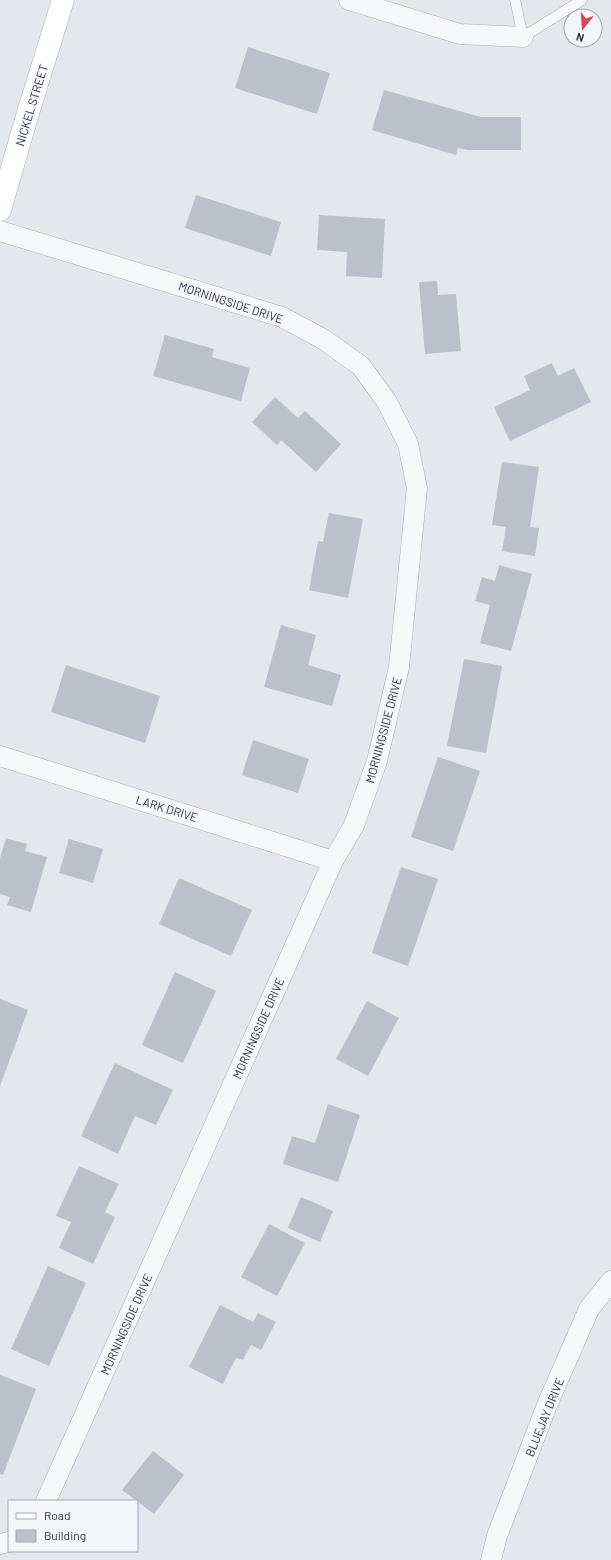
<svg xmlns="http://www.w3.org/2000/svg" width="611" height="1560" font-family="Barlow,sans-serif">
<rect width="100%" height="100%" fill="#e4e7ec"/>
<g fill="#bbc0ca">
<path d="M248,47L330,73L317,114L235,88Z"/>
<path d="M384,90L481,117H521V150H467L458,148L456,155L372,130Z"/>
<path d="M196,195L281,222L271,256L185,228Z"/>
<path d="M319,215L385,219L382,278L346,276L347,252L317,250Z"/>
<path d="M437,281L438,295L456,294L461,351L425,354L419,282Z"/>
<path d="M165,335L214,349L212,357L250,368L241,401L153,376Z"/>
<path d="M552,363L558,376L574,368L591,402L510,441L494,407L530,390L524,376Z"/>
<path d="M275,397L298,418L305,411L341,444L316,472L281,440L277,445L252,422Z"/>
<path d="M502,462L539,467L530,527L539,528L535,556L502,551L506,527L492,525Z"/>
<path d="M329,513L363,519L348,598L309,590L318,541L323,542Z"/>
<path d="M499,565L532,574L511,651L480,643L490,605L475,601L482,577L495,581Z"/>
<path d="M281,625L316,635L308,665L341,675L332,706L264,687Z"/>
<path d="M464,659L502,666L486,753L447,746Z"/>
<path d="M66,665L160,696L145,743L51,712Z"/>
<path d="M253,740L309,759L298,793L242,775Z"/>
<path d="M438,757L480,771L453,851L411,837Z"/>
<path d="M6,838L27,844L25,851L47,857L31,912L7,905L10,897L0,894V858Z"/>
<path d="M69,839L103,849L93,883L59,873Z"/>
<path d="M401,867L438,879L408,966L372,953Z"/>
<path d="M179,878L252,910L231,956L159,924Z"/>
<path d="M175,972L216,991L183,1063L142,1045Z"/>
<path d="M0,999L28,1010L0,1086Z"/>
<path d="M367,1001L399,1018L368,1076L336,1059Z"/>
<path d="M115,1063L173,1090L156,1125L135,1116L118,1154L81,1136Z"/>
<path d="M328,1104L360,1115L338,1182L283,1164L292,1136L315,1143Z"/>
<path d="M79,1166L119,1184L105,1212L115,1217L93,1264L59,1248L71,1222L56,1216Z"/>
<path d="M301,1197L333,1211L320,1242L288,1228Z"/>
<path d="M269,1224L305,1243L277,1296L241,1277Z"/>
<path d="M48,1266L86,1283L49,1366L11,1349Z"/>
<path d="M220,1305L253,1322L258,1313L276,1322L261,1350L251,1345L243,1360L236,1358L223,1384L189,1367Z"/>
<path d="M0,1375L36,1389L3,1475L0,1474Z"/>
<path d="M153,1451L184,1475L154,1514L122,1490Z"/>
</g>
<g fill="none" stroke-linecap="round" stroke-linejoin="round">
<defs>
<path id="lane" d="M515,0L523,37L582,0"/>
<g id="street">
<path d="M349,0L460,34L523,37"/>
<path d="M0,231L282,317L323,339L361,366L387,402L408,444L417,488L399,667L377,761L354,825L333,861L46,1501"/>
<path d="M0,756L333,861"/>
<path d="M0,1544L9,1542"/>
<path d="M491,1560L497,1536L547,1405L589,1309L611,1281"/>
</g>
<path id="secondary" d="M0,210L28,113L63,0"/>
</defs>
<use href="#lane" stroke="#a9aeb7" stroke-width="11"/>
<use href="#street" stroke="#a9aeb7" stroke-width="21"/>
<use href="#secondary" stroke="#a9aeb7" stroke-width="23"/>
<use href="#lane" stroke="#f7f8fa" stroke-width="10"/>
<use href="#street" stroke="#f7f8fa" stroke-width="20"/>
<use href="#secondary" stroke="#fff" stroke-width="22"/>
</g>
<g text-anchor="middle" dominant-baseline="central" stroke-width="3" stroke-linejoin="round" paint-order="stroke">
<g font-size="12" fill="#2b3445" stroke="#f4f6f9">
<text transform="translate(31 105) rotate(-73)">NICKEL STREET</text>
<text transform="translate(231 302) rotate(18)">MORNINGSIDE DRIVE</text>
<text transform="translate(383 730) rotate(-75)">MORNINGSIDE DRIVE</text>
<text transform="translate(167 808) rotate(17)">LARK DRIVE</text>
<text transform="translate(258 1028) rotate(-66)">MORNINGSIDE DRIVE</text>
<text transform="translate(126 1324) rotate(-66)">MORNINGSIDE DRIVE</text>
<text transform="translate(544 1417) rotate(-68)">BLUEJAY DRIVE</text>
</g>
</g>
<rect x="8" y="1500" width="130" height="52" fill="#f4f6f9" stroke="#a4a8b1"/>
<rect x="16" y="1513" width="20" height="6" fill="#ffffff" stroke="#a4a8b1"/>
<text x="44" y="1520" font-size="12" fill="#2b3445">Road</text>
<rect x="16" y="1530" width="20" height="12" fill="#bbc0ca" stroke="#a4a8b1"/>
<text x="44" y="1540" font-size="12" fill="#2b3445">Building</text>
<g transform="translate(583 28) rotate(197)"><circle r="19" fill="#f4f6f9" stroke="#a4a8b1"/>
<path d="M0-3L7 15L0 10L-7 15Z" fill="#d1495b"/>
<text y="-6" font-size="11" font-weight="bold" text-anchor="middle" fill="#2b3445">N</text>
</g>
</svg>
